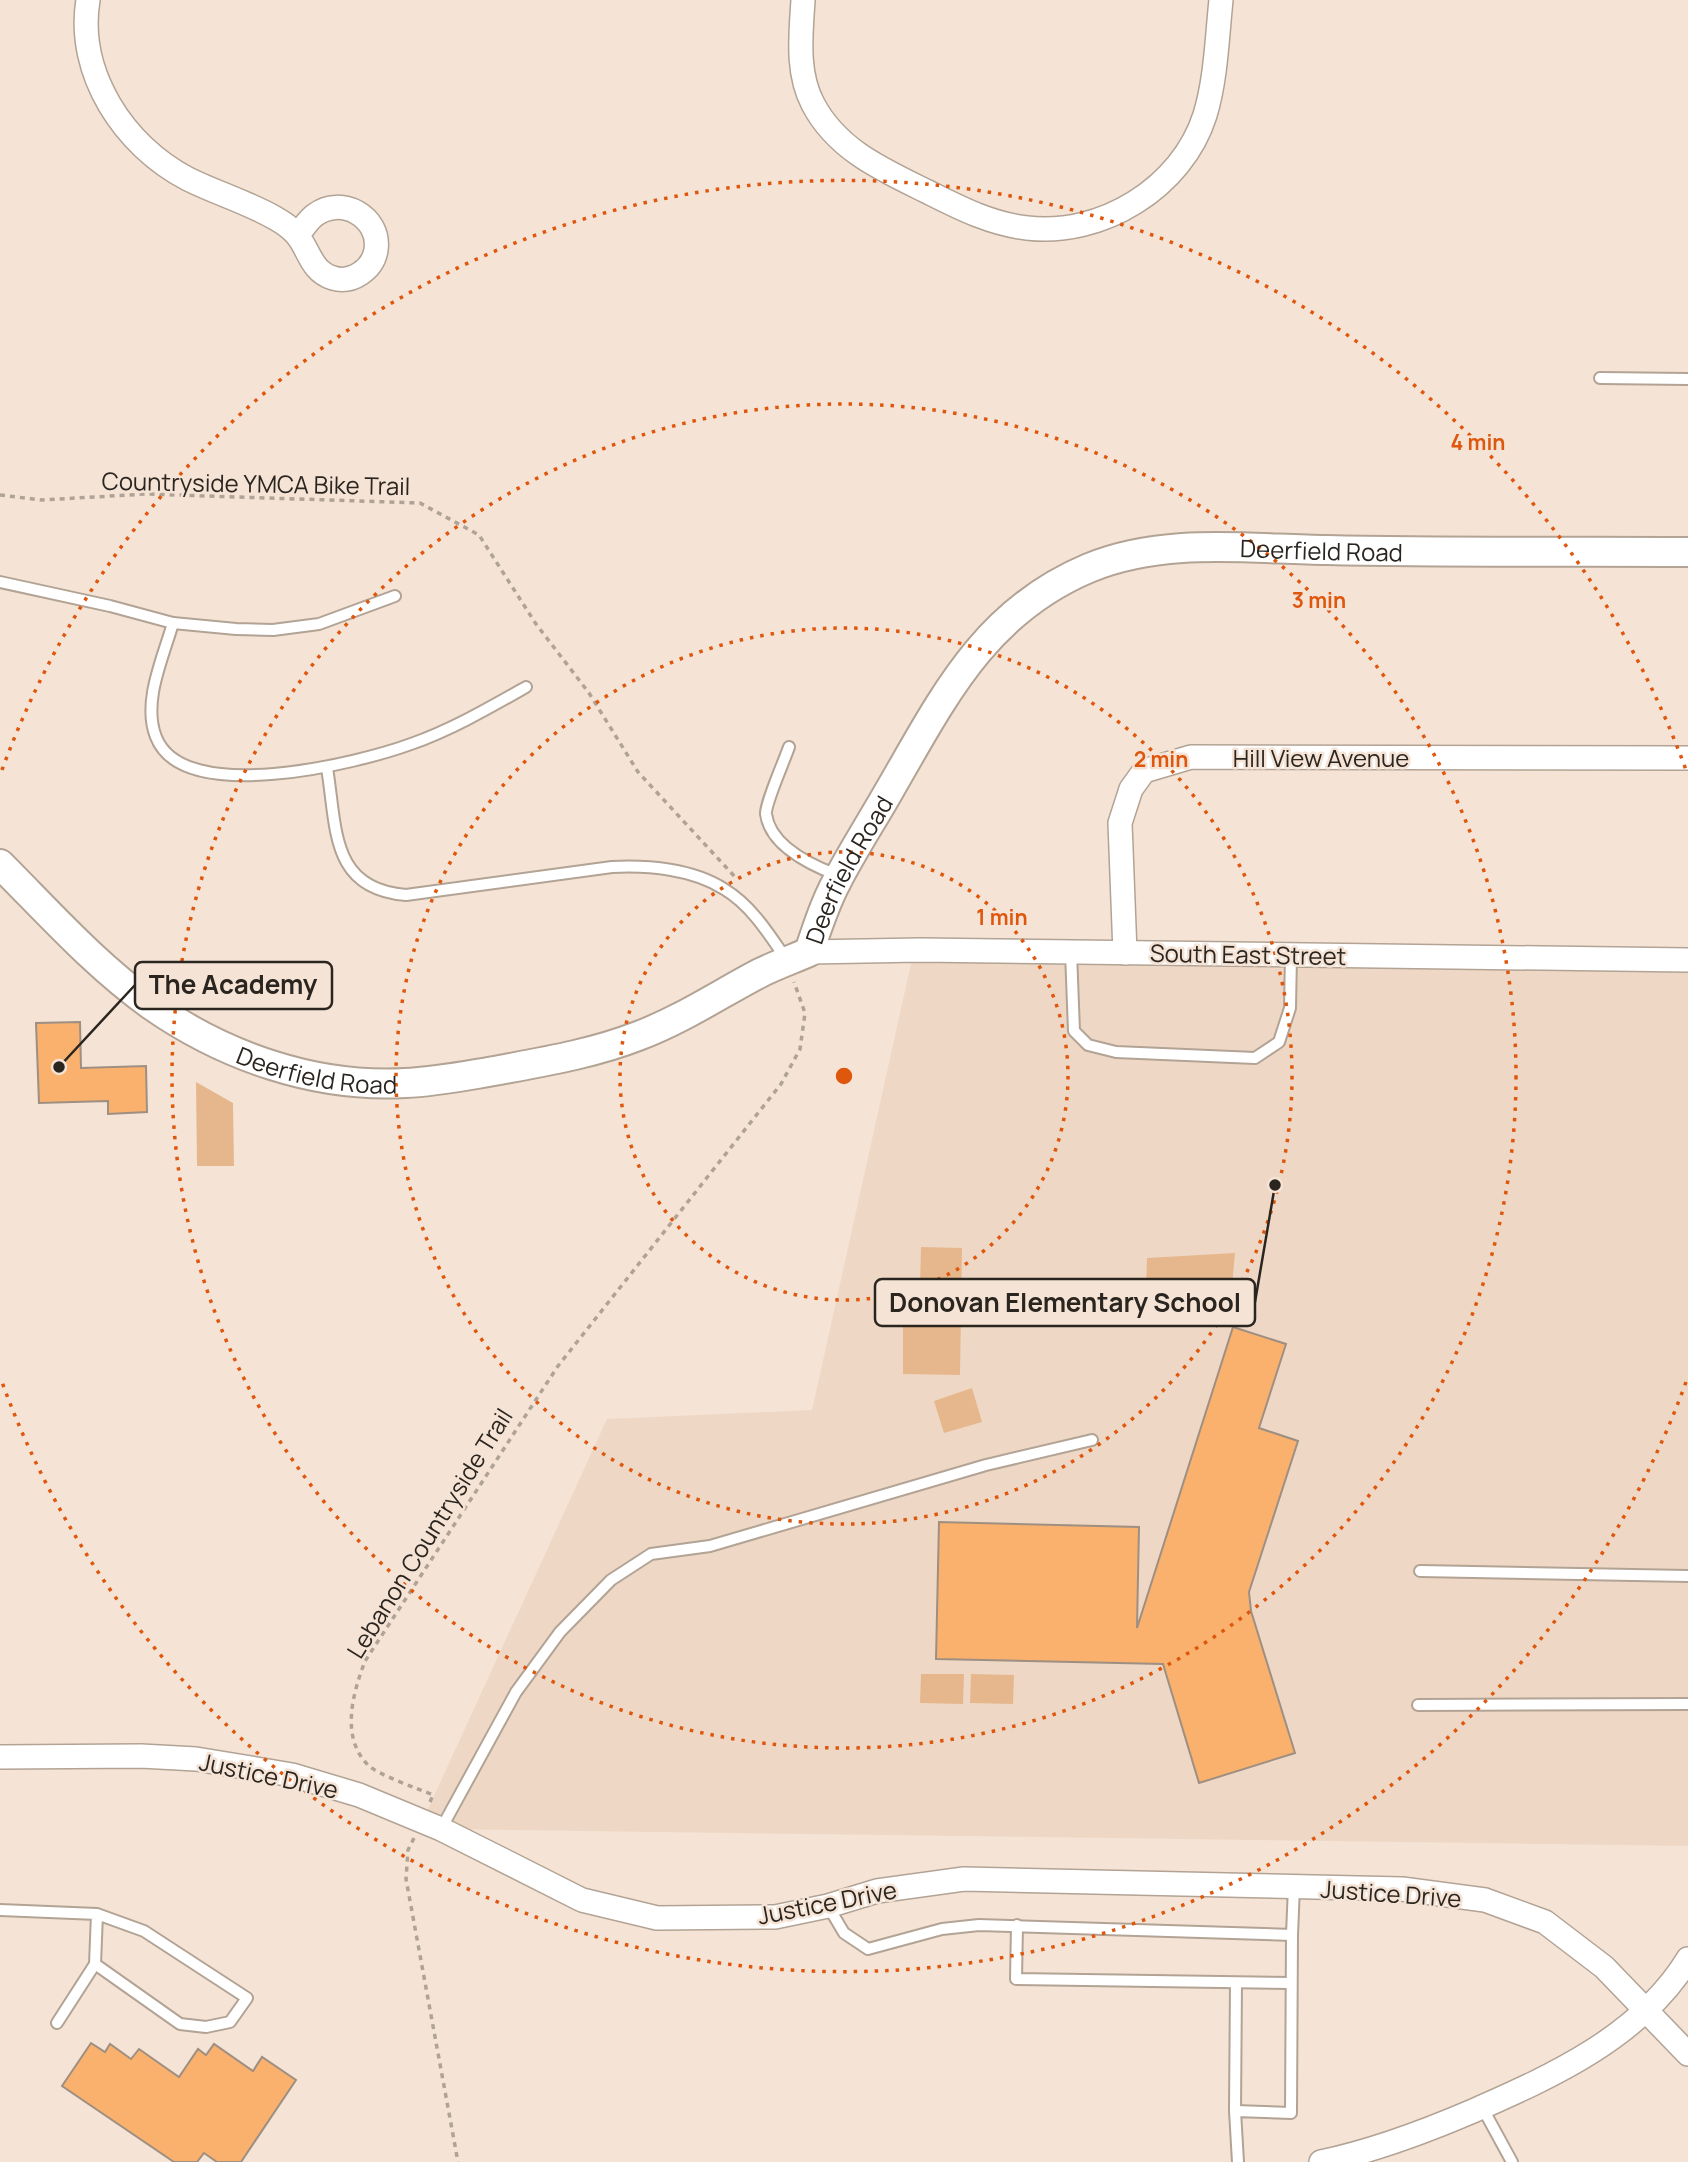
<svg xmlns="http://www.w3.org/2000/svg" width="1688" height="2162" font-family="Manrope,sans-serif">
<rect width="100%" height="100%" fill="#f5e4d6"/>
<path fill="#eed8c5" d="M914,950L1688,960V1846L441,1829L422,1822L607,1419L812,1410Z"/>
<g fill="#e6b78d">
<path d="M196,1082L233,1103L234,1166H197Z"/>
<path d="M921,1247L962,1248L960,1375L903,1374V1324H919Z"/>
<path d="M1235,1253L1229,1319L1145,1322L1147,1258Z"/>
<path d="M972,1388L982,1422L944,1433L934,1401Z"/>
<path d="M921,1674H964L963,1704L920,1703Z"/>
<path d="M971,1674L1014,1675L1013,1704L970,1703Z"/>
</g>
<g fill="#f9b16d" stroke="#9e8f82" stroke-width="2">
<path d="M80,1022L81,1068L146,1066L147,1112L108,1114V1101L39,1103L36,1023Z"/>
<path d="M1233,1327L1286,1344L1259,1428L1298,1441L1249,1592L1251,1611L1295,1753L1199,1783L1163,1664L936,1659L939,1522L1139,1527L1137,1628Z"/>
<path d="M91,2043L105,2052L110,2044L131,2059L139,2049L179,2077L198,2049L206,2055L214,2044L253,2071L262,2057L296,2080L241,2162H217L204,2153L197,2162H174L62,2086Z"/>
</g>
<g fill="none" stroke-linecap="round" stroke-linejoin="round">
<defs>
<g id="service">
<path d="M1600,378L1688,379"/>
<path d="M0,582L110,606L173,623L236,629L273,630L319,624L395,596"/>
<path d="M173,623C163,658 142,702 156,737C183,807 359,763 411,744C451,730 489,708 526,687"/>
<path d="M789,747C785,759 765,804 766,814C770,846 811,865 837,875"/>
<path d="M327,768C337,828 330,889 406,895L612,867C648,865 693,869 724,889C751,905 769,934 786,959"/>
<path d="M1071,952L1074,1031L1088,1045L1116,1052L1255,1058L1279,1042L1290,1008L1291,955"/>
<path d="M1420,1571L1688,1576"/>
<path d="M1418,1705L1688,1704"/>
<path d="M441,1829L516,1692L560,1632L611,1580L651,1554L710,1546L986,1465L1092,1440"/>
<path d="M828,1906L844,1933L868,1949L942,1929L979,1925L1292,1935L1294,1886"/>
<path d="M0,1910L97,1914L144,1931L247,1998L230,2022L206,2027L180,2024L95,1964L97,1914"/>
<path d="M1017,1925L1016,1979L1291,1983"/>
<path d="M57,2023L95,1964"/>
<path d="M1482,2107L1512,2162"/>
<path d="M1235,2111L1236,1983"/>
<path d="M1238,2162L1235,2111L1291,2113L1292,1935"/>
</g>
<g id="minor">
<path d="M88,0C76,73 124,146 188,179C216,193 247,202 275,218C282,222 291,228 296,234C309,248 310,271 333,278C352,284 373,269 376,250C381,217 341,195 315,215C308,220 303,229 297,235"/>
<path d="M803,0C801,34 796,72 813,104C837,150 883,170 928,192C960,208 991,224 1027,228C1101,237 1182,188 1205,115C1216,79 1217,38 1221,0"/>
<path d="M809,952L920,950L1688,960"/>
<path d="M1125,953L1120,823L1131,789L1144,771L1191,757L1688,758"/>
<path d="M0,1757L141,1756L196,1759L292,1775L359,1795L441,1829L582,1900L657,1918L775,1917L828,1906L877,1891L964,1879L1402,1889L1485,1900L1545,1922L1604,1967L1688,2054"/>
<path d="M1321,2162C1374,2151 1424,2132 1473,2111C1553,2076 1641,2036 1688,1959"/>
</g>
<g id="tertiary">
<path id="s1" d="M0,864C48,912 95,965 151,1005C224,1056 314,1088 405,1083C435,1082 464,1076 494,1071C542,1062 592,1054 638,1036C681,1020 720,994 760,973C776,965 793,959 809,952C817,928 825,903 837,881C853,850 872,821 889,791C943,698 984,612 1089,568C1164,537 1248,549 1327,550C1447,553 1568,551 1688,552"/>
</g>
</defs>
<use href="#service" stroke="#b2a395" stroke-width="14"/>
<use href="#minor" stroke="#b2a395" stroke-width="26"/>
<use href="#tertiary" stroke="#b2a395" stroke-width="32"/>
<g stroke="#afa297" stroke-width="3.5" stroke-dasharray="5 5" stroke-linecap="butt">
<path d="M0,495L42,500L146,494L420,503L479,535L536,624L589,693L638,772L736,878"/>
<path d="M430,1802L433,1795C419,1789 378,1775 368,1765C340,1737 353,1693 365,1661L558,1366L781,1084L800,1049L805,1013L794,982"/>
<path d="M414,1838L408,1850L406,1879L458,2162"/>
</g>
<use href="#service" stroke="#fff" stroke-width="10"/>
<use href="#minor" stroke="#fff" stroke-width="23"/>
<use href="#tertiary" stroke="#fff" stroke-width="28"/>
</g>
<g fill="none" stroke="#df560d" stroke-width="3.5" stroke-dasharray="3.5 7">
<circle cx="844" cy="1076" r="224"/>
<circle cx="844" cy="1076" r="448"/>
<circle cx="844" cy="1076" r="672"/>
<path d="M1686 1382A896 896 0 0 1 2 1382M2 770A896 896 0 0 1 1686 770"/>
</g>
<g text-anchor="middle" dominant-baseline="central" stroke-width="5" stroke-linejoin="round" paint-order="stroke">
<g font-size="24" fill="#2b2520" stroke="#f5e4d6">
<text transform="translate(256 483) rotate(1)">Countryside YMCA Bike Trail</text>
<text stroke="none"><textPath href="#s1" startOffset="1628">Deerfield Road</textPath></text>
<text x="1321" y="757">Hill View Avenue</text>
<text stroke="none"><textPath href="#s1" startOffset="998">Deerfield Road</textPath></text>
<text transform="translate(1248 954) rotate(1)">South East Street</text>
<text stroke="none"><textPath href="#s1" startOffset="388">Deerfield Road</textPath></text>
<text transform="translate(429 1533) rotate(-58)">Lebanon Countryside Trail</text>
<text transform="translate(269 1775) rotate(12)">Justice Drive</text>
<text transform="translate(1391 1893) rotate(4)">Justice Drive</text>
<text transform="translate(827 1902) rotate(-11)">Justice Drive</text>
</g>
</g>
<circle cx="844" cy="1076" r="10" fill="#df560d" stroke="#f5e4d6" stroke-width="3.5"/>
<g font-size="21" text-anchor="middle" font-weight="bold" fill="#df560d" stroke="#f5e4d6" stroke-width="5" stroke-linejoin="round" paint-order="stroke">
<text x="1478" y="450">4 min</text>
<text x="1319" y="608">3 min</text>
<text x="1161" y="767">2 min</text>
<text x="1002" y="925">1 min</text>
</g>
<path fill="none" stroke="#2b2520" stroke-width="2.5" d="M59 1067L135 985M1275 1185L1255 1302"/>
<g fill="#2b2520" stroke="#f5e4d6" stroke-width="2.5">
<circle cx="59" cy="1067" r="7"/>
<circle cx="1275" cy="1185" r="7"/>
</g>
<g fill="#f5e4d6" stroke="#2b2520" stroke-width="2.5">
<rect x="135" y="962" width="197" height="47" rx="7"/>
<rect x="875" y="1279" width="380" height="47" rx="7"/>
</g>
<g font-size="26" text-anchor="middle" font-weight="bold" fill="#2b2520">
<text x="233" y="994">The Academy</text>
<text x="1065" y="1312">Donovan Elementary School</text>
</g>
</svg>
